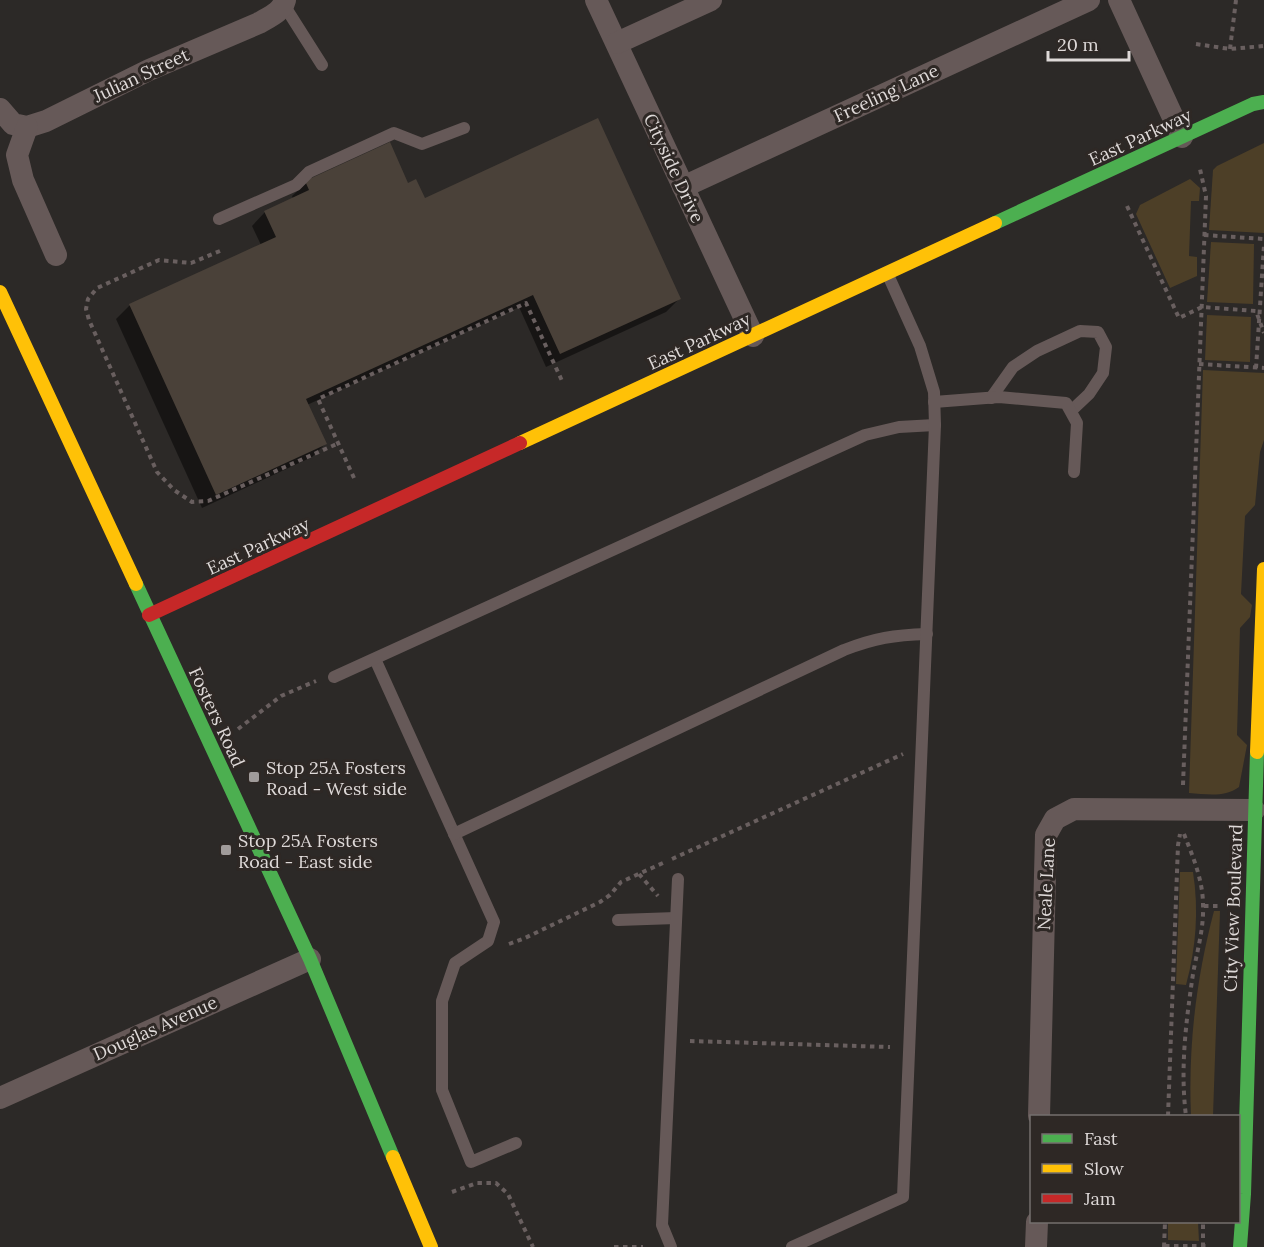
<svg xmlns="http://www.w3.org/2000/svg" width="1264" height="1247" font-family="Lora,serif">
<rect width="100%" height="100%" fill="#2c2927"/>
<g fill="#4d3f27">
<path d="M1264,143V233L1209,230L1213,170L1217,166Z"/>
<path d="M1190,179L1200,188L1199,201H1191L1189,256L1197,257V276L1170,288L1136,214L1140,205Z"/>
<path d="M1211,242L1254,244L1253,304L1207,302Z"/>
<path d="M1207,315L1251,317L1250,362L1205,360Z"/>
<path d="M1203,370L1264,373V440L1260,452L1255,505L1245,516L1241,594L1252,605L1250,617L1240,628L1237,735L1247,745L1239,787C1224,798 1206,794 1189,793Z"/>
<path d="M1180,872H1193C1199,910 1196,948 1186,985L1176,984Z"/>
<path d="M1214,911H1220L1213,1116H1191C1188,1047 1196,979 1214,911Z"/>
<path d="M1168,1222H1198L1199,1241L1168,1240Z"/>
</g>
<path fill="#0007" d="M306,183L407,185L424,200L679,299L666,312L546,367L519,307L307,405L325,444L312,457L202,508L116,319L129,306L261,245L252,226L265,212L293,199L292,196Z"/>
<path fill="#4a4139" d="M598,118L681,299L560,354L533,295L306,399L327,444L216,495L129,304L276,237L264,211L309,190L305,181L390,142L408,183L416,179L425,198Z"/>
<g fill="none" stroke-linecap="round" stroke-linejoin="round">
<g stroke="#695f5f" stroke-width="4" stroke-dasharray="4.5 4.5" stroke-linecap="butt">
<path d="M1196,44L1230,49L1264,46"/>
<path d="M1230,49L1236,0"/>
<path d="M1127,206L1179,318L1202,307L1256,311L1264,333"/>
<path d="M1204,235L1264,239"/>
<path d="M220,251L191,263L159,260L97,288L88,299L86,309L89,320L157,472L174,490L192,502L208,501L339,443"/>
<path d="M1199,364L1264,368"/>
<path d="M1256,368L1264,245"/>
<path d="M354,478L318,399L526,303L563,383"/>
<path d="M238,729L281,696L316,681"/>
<path d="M1183,785L1206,196L1200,169"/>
<path d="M1184,834C1193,857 1203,880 1203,905C1204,929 1197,951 1193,974C1186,1021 1180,1069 1186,1116"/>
<path d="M672,859L903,754"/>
<path d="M639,874L658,896"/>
<path d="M1204,906H1222"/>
<path d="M509,944L525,938L600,902L610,895L621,882L665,862"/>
<path d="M690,1041L890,1047"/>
<path d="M1168,1116L1178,845L1180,834"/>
<path d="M452,1192L477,1183H496L508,1194L533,1247"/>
<path d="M1165,1246H1210"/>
<path d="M614,1247H643"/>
<path d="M1164,1247L1165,1222"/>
<path d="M1203,1247V1222"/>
</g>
<g stroke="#665958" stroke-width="12">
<path d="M284,5L322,65"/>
<path d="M219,219L296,185L309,172L394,133L422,144L464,128"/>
<path d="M991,398L1013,367L1037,351L1080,331L1098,332L1106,347L1103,373L1089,394L1071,411"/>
<path d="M934,402L999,397L1066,403L1077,423L1074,472"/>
<path d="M375,659L494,922L488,941L455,963L442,1001V1090L471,1162L516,1143"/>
<path d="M334,677L865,435L899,427L935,425"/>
<path d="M454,834L844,650C875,638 894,635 927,634"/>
<path d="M618,920L676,918"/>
<path d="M671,1247L662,1225L678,879"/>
<path d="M792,1247L903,1197L935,425L934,392L920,346L888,275"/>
</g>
<g stroke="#665958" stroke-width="22">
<path d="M596,0L753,336"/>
<path d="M1119,0L1182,137"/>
<path d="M617,43L711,0"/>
<path d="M0,109L13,124L27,127L46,121L149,70L259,23C269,17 282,12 285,0"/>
<path d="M27,127L17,155L23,180L56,255"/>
<path d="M683,187L1089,0"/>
<path d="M0,1098L310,959"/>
<path d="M1039,1116L1046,835L1055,819L1074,809L1254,810"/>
<path d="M1036,1247L1037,1222"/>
</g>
<g stroke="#4caf50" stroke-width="14">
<path d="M995,223L1253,104L1264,102"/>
<path d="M136,584L310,959L393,1157"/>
<path d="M1240,1247L1244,1194L1257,752"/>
</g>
<g stroke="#ffc107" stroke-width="14">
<path d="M0,292L136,584"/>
<path d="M520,443L995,223"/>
<path d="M1257,752L1264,569"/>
<path d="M393,1157L431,1247"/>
</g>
<path stroke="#c62828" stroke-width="14" d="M149,615L520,443"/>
</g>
<g fill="#a09b9a" stroke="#2e2825" stroke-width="2">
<rect x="248" y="771" width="12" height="12" rx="3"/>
<rect x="220" y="844" width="12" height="12" rx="3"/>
</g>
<g text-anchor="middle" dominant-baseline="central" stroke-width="6" stroke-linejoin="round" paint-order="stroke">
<g font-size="18" fill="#ded9d8" stroke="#2e2825">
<text transform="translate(141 75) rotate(-25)">Julian Street</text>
<text transform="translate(886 93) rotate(-25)">Freeling Lane</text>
<text transform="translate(1140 137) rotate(-25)">East Parkway</text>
<text transform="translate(674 168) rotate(65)">Cityside Drive</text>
<text transform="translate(699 341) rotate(-25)">East Parkway</text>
<text transform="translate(258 546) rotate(-25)">East Parkway</text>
<text transform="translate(217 717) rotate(65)">Fosters Road</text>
<text transform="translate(1046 884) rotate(-87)">Neale Lane</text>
<text transform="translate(1233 908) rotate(-88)">City View Boulevard</text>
<text transform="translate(155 1028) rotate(-24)">Douglas Avenue</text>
</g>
<g font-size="18" fill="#ded9d8" stroke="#2e2825" text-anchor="start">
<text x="266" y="767">Stop 25A Fosters<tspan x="266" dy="21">Road - West side</tspan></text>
<text x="238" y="840">Stop 25A Fosters<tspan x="238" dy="21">Road - East side</tspan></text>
</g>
</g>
<rect x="1030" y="1115" width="210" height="108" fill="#2e2825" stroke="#746f6d" stroke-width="1.5"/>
<rect x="1042" y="1134" width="30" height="9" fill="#4caf50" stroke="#746f6d" stroke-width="1.5"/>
<text x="1084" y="1145" font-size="18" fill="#ded9d8">Fast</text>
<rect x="1042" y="1164" width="30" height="9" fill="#ffc107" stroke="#746f6d" stroke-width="1.5"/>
<text x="1084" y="1175" font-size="18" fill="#ded9d8">Slow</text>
<rect x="1042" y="1194" width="30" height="9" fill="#c62828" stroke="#746f6d" stroke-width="1.5"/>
<text x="1084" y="1205" font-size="18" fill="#ded9d8">Jam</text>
<path d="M1048 51v9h81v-9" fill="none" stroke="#ded9d8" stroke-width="3"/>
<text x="1057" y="51" font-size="18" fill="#ded9d8" stroke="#2e2825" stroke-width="4.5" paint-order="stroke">20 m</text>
</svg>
